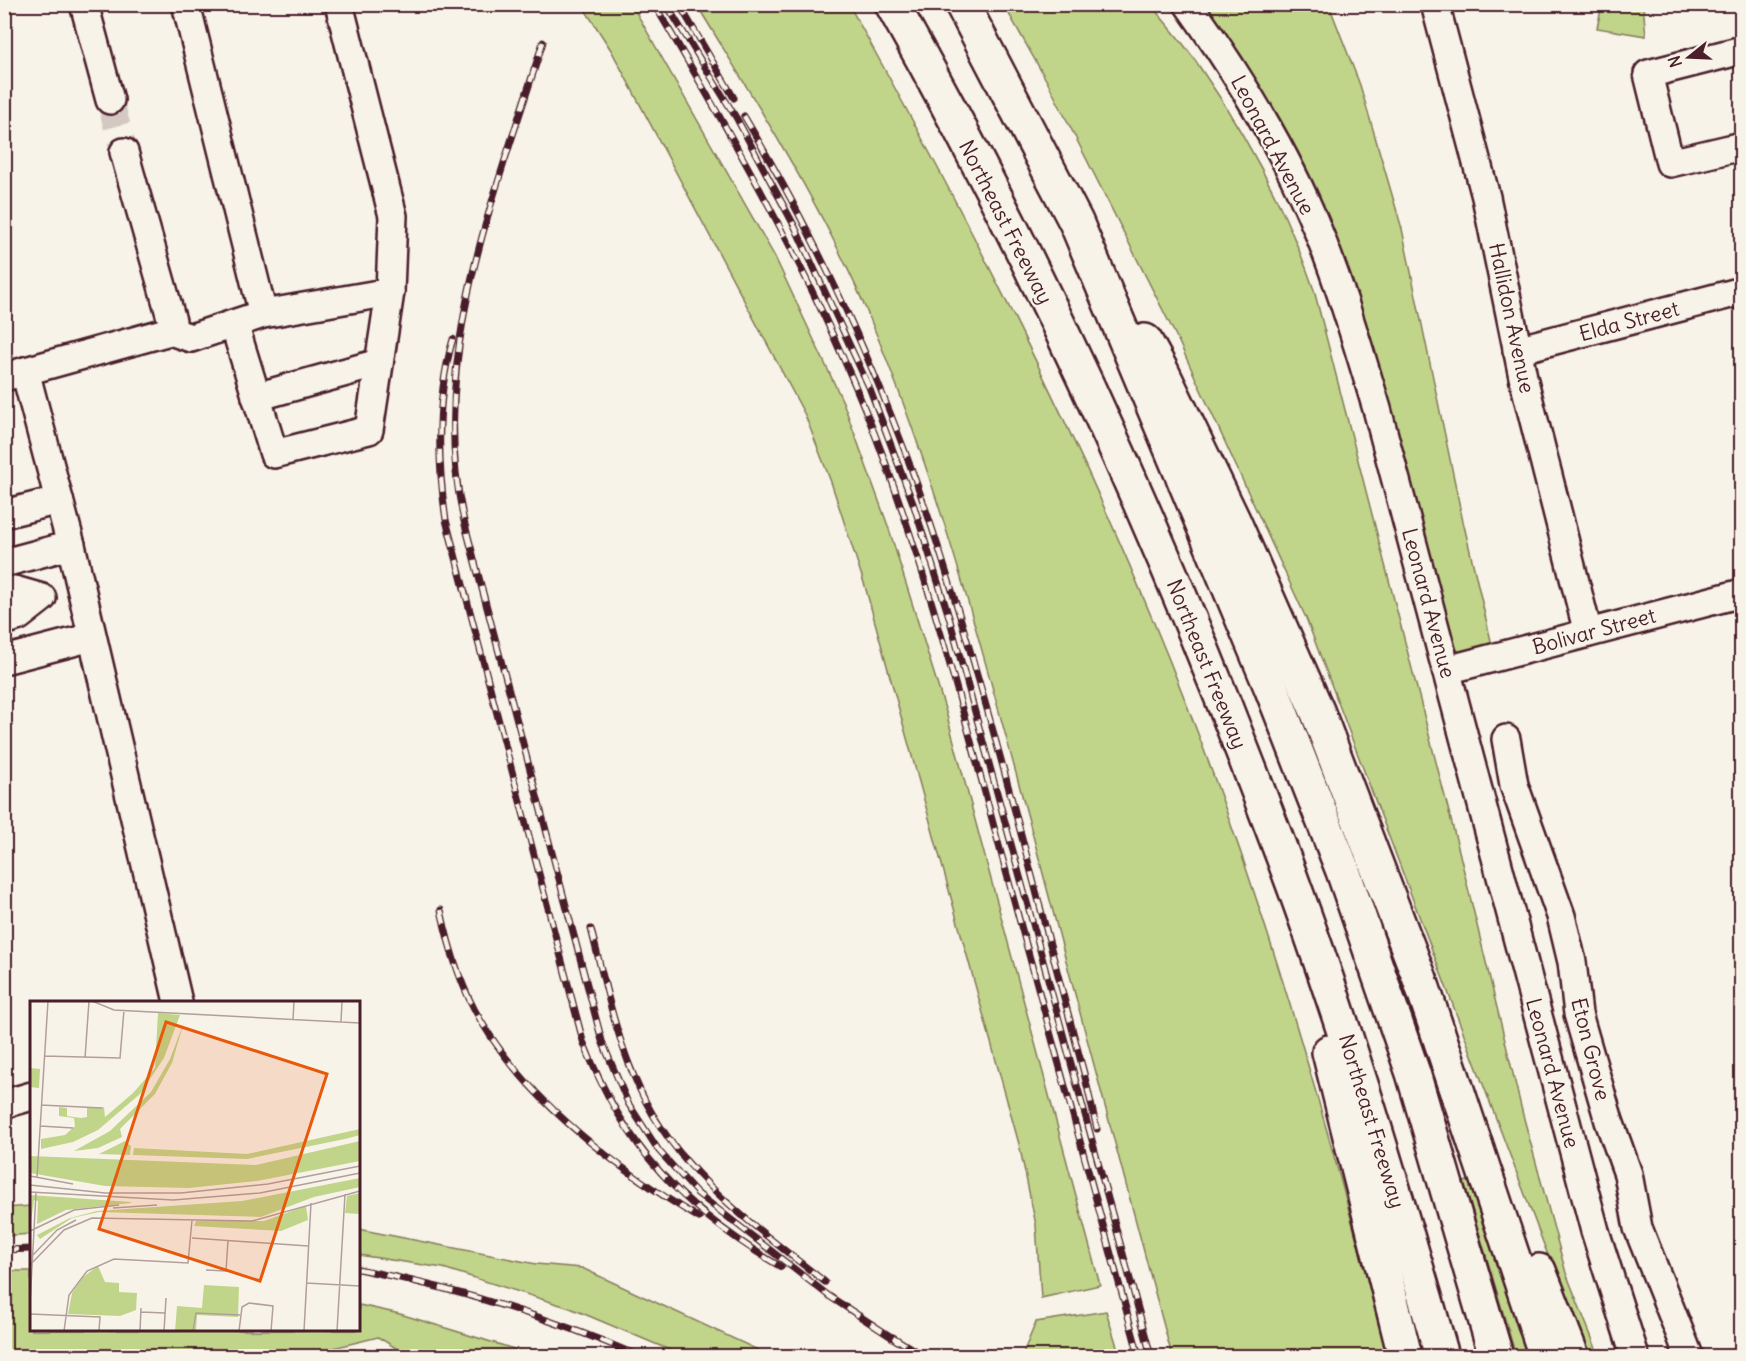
<svg xmlns="http://www.w3.org/2000/svg" width="1746" height="1361" font-family="Delius,sans-serif">
<rect width="100%" height="100%" fill="#f7f3e8"/>
<filter id="ink" filterUnits="userSpaceOnUse"><feTurbulence type="fractalNoise" baseFrequency=".0167" numOctaves="2"/><feDisplacementMap in="SourceGraphic" scale="12" xChannelSelector="R" yChannelSelector="G"/><feConvolveMatrix kernelMatrix="1 2 1 2 8 2 1 2 1" color-interpolation-filters="sRGB"/></filter>
<g filter="url(#ink)">
<g fill="#c0d58a" stroke="#857a5a" stroke-width="1.5">
<path d="M582,5H632L775,257L843,402L888,526L946,712L1100,1285L1041,1298L1036,1225L1019,1144L865,586L831,482L805,415L611,50Z"/>
<path d="M697,5H849C961,205 1066,410 1154,623C1253,860 1324,1108 1387,1356H1172C1125,1182 1078,1007 1032,832C985,660 940,486 871,321C825,210 759,108 697,5Z"/>
<path d="M1004,5H1151C1167,25 1185,44 1199,66C1246,134 1287,212 1314,290L1459,851L1523,1115L1566,1273L1599,1356H1588L1571,1316L1306,618L1178,340L1049,85Z"/>
<path d="M1199,5H1329L1360,85L1402,229L1462,517L1492,645L1460,653L1449,640L1350,283Z"/>
<path d="M1602,5H1643L1646,36L1597,28Z"/>
<path d="M1473,1179L1533,1356H1516L1464,1182Z"/>
<path d="M31,1206V1234L5,1236V1208Z"/>
<path d="M358,1229L536,1264L582,1268L771,1356H684L570,1308L443,1268L359,1255Z"/>
<path d="M4,1271H31L32,1330H358L359,1305L400,1314L537,1356H409L378,1337L301,1356H5Z"/>
<path d="M1106,1311L1120,1356H1022L1036,1322Z"/>
</g>
<g fill="none" stroke-linecap="round" stroke-linejoin="round">
<path stroke="#d4c9c2" stroke-width="27" stroke-dasharray="27 14" stroke-linecap="butt" d="M110,100L124,152"/>
<defs>
<g id="minor">
<path d="M84,4L110,100"/>
<path d="M186,4L263,314"/>
<path d="M1188,4C1235,70 1279,140 1311,214C1338,277 1357,343 1377,409L1595,1231L1635,1356"/>
<path d="M1435,4L1486,197L1523,377L1588,633"/>
<path d="M1742,50L1648,74L1670,163L1742,146"/>
<path d="M234,324L274,454L369,430L390,292"/>
<path d="M170,331L191,338L263,314L390,292L393,216L339,4"/>
<path d="M1517,350L1742,291"/>
<path d="M25,371L71,545L178,1002"/>
<path d="M4,377L170,331L172,321L124,152"/>
<path d="M256,397L379,363"/>
<path d="M4,514L59,500"/>
<path d="M4,563L71,545"/>
<path d="M4,593L14,590L42,598L19,616L4,621"/>
<path d="M4,660L92,637"/>
<path d="M1447,670L1742,593"/>
<path d="M1506,739L1514,785L1561,916L1572,962L1578,1014L1609,1121L1628,1174L1638,1228L1689,1356"/>
<path d="M4,1104L32,1096"/>
</g>
<g id="highway">
<path d="M892,4C1040,266 1165,544 1271,825C1338,999 1391,1178 1442,1356"/>
<path d="M962,4L1076,222L1271,687L1343,871L1413,1073L1496,1356"/>
<path d="M1145,341L1162,372L1233,520L1318,713L1420,979L1546,1356"/>
<path d="M1329,1052L1405,1356"/>
<path d="M1539,1271L1572,1356"/>
</g>
</defs>
<use href="#minor" stroke="#4a1f2b" stroke-width="32"/>
<use href="#highway" stroke="#4a1f2b" stroke-width="38"/>
<use href="#minor" stroke="#f7f3e8" stroke-width="27"/>
<use href="#highway" stroke="#f7f3e8" stroke-width="33"/>
<defs>
<g id="rail">
<path d="M654,4C742,152 827,302 886,464C932,591 966,722 1001,853C1047,1021 1093,1189 1139,1356"/>
<path d="M666,4L737,119L795,227L869,387L914,506L949,617L1151,1356"/>
<path d="M679,4L734,98"/>
<path d="M543,42C495,196 427,358 464,521L602,1041L628,1103L659,1151L697,1193L829,1296L899,1342"/>
<path d="M744,116C823,249 888,393 936,540C993,715 1036,895 1084,1073L1097,1129"/>
<path d="M453,339C436,398 437,460 446,520L583,1041C625,1149 682,1208 781,1267"/>
<path d="M441,910C449,948 461,988 481,1021C530,1103 619,1170 699,1218"/>
<path d="M591,929C605,983 616,1039 640,1090C678,1173 756,1227 825,1282"/>
<path d="M4,1250L32,1249"/>
<path d="M358,1269C454,1288 549,1317 639,1356"/>
<path d="M893,1337L924,1356"/>
</g>
</defs>
<use href="#rail" stroke="#4a1f2b" stroke-width="7"/>
<use href="#rail" stroke="#f7f3e8" stroke-width="4.5" stroke-dasharray="14" stroke-linecap="butt"/>
</g>
</g>
<g text-anchor="middle" dominant-baseline="central" stroke-width="4.5" stroke-linejoin="round" paint-order="stroke">
<g font-size="21" fill="#4a1f2b" stroke="#f7f3e8">
<text transform="translate(1273 145) rotate(62)">Leonard Avenue</text>
<text transform="translate(1006 222) rotate(63)">Northeast Freeway</text>
<text transform="translate(1512 318) rotate(78)">Hallidon Avenue</text>
<text transform="translate(1629 321) rotate(-15)">Elda Street</text>
<text transform="translate(1429 603) rotate(75)">Leonard Avenue</text>
<text transform="translate(1594 631) rotate(-15)">Bolivar Street</text>
<text transform="translate(1207 664) rotate(68)">Northeast Freeway</text>
<text transform="translate(1591 1049) rotate(76)">Eton Grove</text>
<text transform="translate(1553 1073) rotate(75)">Leonard Avenue</text>
<text transform="translate(1372 1121) rotate(73)">Northeast Freeway</text>
</g>
</g>
<g transform="translate(30 1001)">
<rect width="330" height="330" fill="#f7f3e8"/>
<path d="M128,12L150,14L134,57L110,93L68,129L43,141L11,148V138L35,134L45,125L44,117L29,115V106L37,107V115L51,117L57,116V107L74,106L75,116L103,92L125,67ZM154,21L142,62L125,93L90,128L92,136L68,147L44,150L80,130L121,91L140,58ZM0,67L10,68L9,87L0,86ZM330,128V134L315,138L217,158L103,154L104,147L217,153ZM95,140L101,145L100,154L69,153ZM330,140V160L227,180L159,187L75,185L0,172V155L226,164ZM330,177V186L284,196L231,216L69,211L42,217L10,238L7,234L40,217L67,210L212,200ZM330,192V213L315,212L317,195ZM0,194L101,201V202L36,209L7,223L8,200L4,199L0,227ZM276,205L278,219L251,230L164,225L166,220H234ZM68,265L75,281L89,282V291L107,292L106,309L90,315L38,313L42,292L53,276ZM174,284L209,286L208,316L167,314L166,330H145L147,305L172,307Z" fill="#c0d58a"/>
<path fill="none" stroke="#b29e9c" stroke-width="1.5" d="M62,0L84,9L330,22M263,19L264,0M311,21L312,0M14,55L90,57L94,9M55,57L59,0M11,104L72,107M10,125L43,127M0,175L43,183M7,177L18,0M0,184L75,192H151L238,183L330,165M0,191L143,199L230,192L330,172M83,207L127,204M0,230L44,209L89,204M162,237L278,245M2,255L27,229L46,219M0,264L34,229L62,217L222,220L330,190M176,269L196,270L198,239M276,282L330,285M0,303L6,192M111,311L135,312M0,313L70,316L69,330M34,330L39,294L57,270L84,258L158,262L162,219M110,330L111,307M134,330L136,297M163,330L166,312L210,314M209,330L212,306L219,302L243,305L241,330M274,330L281,202M307,330L315,193"/>
<path fill="#e8590c" fill-opacity="0.15" stroke="#e8590c" stroke-width="3" d="M136,21L297,73L230,280L69,228Z"/>
<rect width="330" height="330" fill="none" stroke="#4a1f2b" stroke-width="3"/>
</g>
<rect width="1746" height="1361" fill="none" stroke="#f7f3e8" stroke-width="24"/>
<rect x="12" y="12" width="1722" height="1337" fill="none" stroke="#4a1f2b" stroke-width="2" filter="url(#ink)"/>
<g transform="translate(1689 57) rotate(252)" stroke="#f7f3e8" stroke-width="4.5" paint-order="stroke">
<path d="M0-4.5L10 22L0 15L-10 22Z" fill="#4a1f2b"/>
<text y="-9" font-size="16" font-weight="bold" text-anchor="middle" fill="#4a1f2b">N</text>
</g>
</svg>
